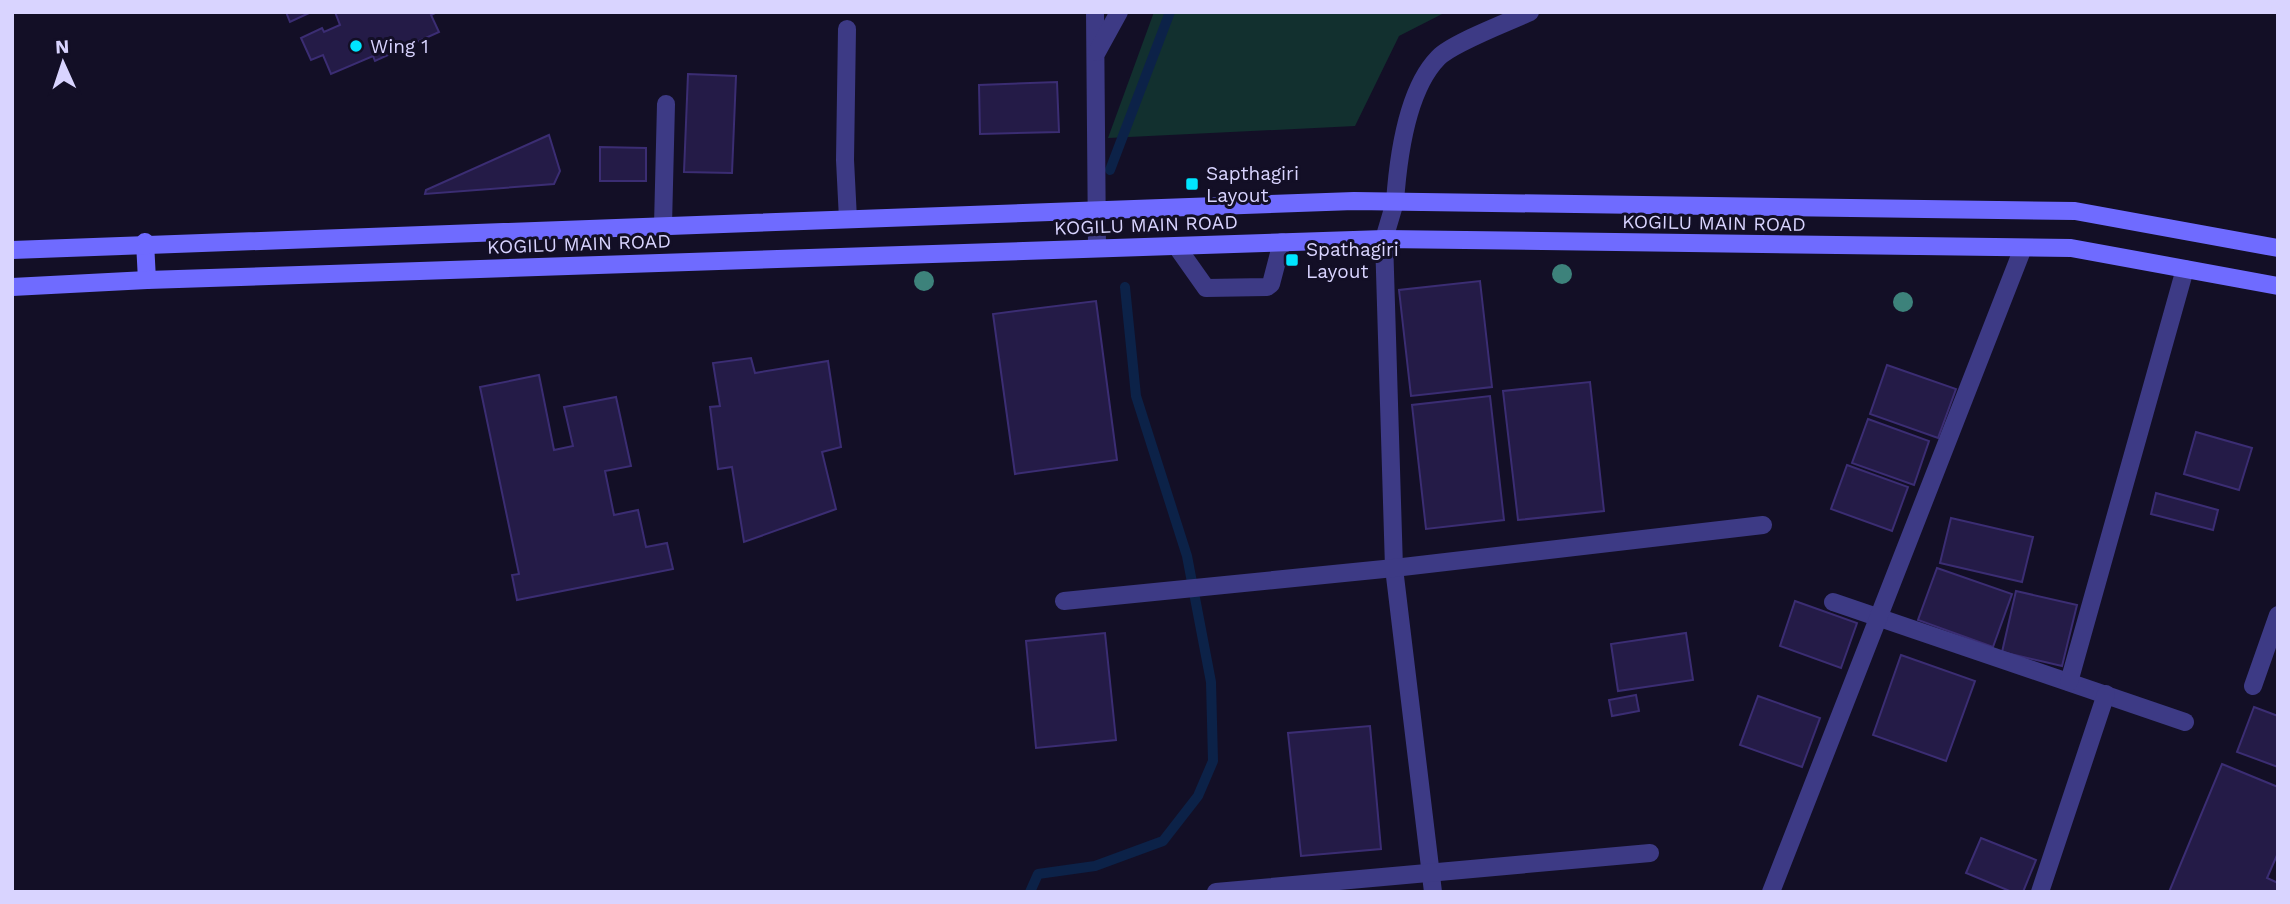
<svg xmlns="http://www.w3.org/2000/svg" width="2290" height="904" font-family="'Work Sans',sans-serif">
<rect width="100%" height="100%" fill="#130f26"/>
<path fill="#12302f" d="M1154,12H1446L1399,36L1355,126L1108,138Z"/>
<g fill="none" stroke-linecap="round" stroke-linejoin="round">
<g stroke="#0c2248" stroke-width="10">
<path d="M1110,170L1170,12"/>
<path d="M1030,892L1038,874L1095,866L1163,841L1198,796L1213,761L1211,682L1187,556L1136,396L1125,287"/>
</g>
</g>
<g fill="#241b47" stroke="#3b2d73" stroke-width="2">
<path d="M286,12H309V13L290,22Z"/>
<path d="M335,12H437L431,15L439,32L375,61L373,56L331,74L323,55L311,60L301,38L322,28L324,32L340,25Z"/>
<path d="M688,74L736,76L732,173L684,172Z"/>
<path d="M1057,82L1059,132L980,134L979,85Z"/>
<path d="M549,135L560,171L554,184L425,194L426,190Z"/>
<path d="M600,147L646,148V181H600Z"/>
<path d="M1480,281L1492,387L1411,396L1399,290Z"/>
<path d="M1096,301L1117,460L1015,474L993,314Z"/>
<path d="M751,358L755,373L828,361L841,447L822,452L836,509L744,542L732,467L718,469L710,407L720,406L713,363Z"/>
<path d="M1887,365L1956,389L1938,438L1870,414Z"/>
<path d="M539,375L554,450L573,446L564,407L616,397L631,466L605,471L614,515L638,510L646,547L667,543L673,569L517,600L512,575L519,574L480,387Z"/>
<path d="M1590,382L1604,511L1518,520L1503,391Z"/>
<path d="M1490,396L1504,520L1426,529L1412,405Z"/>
<path d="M1868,419L1929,441L1914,485L1852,463Z"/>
<path d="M2196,432L2252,448L2239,490L2184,474Z"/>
<path d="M1847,465L1908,487L1892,531L1831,509Z"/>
<path d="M2156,493L2218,510L2213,530L2151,514Z"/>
<path d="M1951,518L2033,537L2022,582L1940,563Z"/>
<path d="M1937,568L2012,594L1993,647L1918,620Z"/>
<path d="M2016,591L2077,605L2062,666L2002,652Z"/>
<path d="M1795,601L1857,623L1841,668L1780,646Z"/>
<path d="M1105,633L1116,740L1036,748L1026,641Z"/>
<path d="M1686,633L1693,680L1618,691L1611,644Z"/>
<path d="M1901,655L1975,681L1946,761L1873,735Z"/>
<path d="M1636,695L1639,711L1612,716L1609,700Z"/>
<path d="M1758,696L1820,718L1802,767L1740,745Z"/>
<path d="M2254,707L2278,716V767L2237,752Z"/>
<path d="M1370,726L1381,849L1301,856L1288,733Z"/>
<path d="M2222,764L2278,787V853L2267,878L2278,883V892H2169Z"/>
<path d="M1981,838L2036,860L2023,892H2012L1966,873Z"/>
</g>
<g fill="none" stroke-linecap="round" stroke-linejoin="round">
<g stroke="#3d3a85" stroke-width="18">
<path d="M847,29L845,160L848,219"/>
<path d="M1395,202C1398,159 1406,91 1438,58C1452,43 1509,22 1530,12"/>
<path d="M663,225L666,104"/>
<path d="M1177,247L1206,288L1267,287L1271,284L1282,242"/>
<path d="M2253,686L2278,615"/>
</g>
<g stroke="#3d3a85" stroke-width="18">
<path d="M1095,12L1097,248"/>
<path d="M1097,52L1119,12"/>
<path d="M1395,202L1384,239L1394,568L1433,892"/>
<path d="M1064,601L1394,568L1763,525"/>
<path d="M1833,602L2185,722"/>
<path d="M2069,682L2185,269"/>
<path d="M1216,892L1650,853"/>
<path d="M1771,892L2023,248"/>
<path d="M2040,892L2106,694"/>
</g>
<g stroke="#6f6bff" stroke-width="18">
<path d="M145,242L147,280"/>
<path d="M12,250L1354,201L2075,211L2278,248"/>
<path d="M12,287L147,280L1384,239L2071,248L2278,286"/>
</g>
</g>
<g fill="#3d827b">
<circle cx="1562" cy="274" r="10"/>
<circle cx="924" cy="281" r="10"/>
<circle cx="1903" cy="302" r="10"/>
</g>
<g fill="#00e5ff" stroke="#130f26" stroke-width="2.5">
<circle cx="356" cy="46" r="7"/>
<rect x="1185" y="177" width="14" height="14" rx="3.5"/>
<rect x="1285" y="253" width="14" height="14" rx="3.5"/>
</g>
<g text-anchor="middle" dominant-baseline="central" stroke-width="6" stroke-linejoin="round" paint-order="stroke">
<g font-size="19" fill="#d9d4ff" stroke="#130f26" text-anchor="start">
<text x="370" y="46">Wing 1</text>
<text x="1206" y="173">Sapthagiri<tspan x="1206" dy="22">Layout</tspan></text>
<text x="1306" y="249">Spathagiri<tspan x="1306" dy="22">Layout</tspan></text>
</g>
<g font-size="19" fill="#d9d4ff" stroke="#130f26">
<text transform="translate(1714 223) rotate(1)">KOGILU MAIN ROAD</text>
<text transform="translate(1146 225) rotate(-2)">KOGILU MAIN ROAD</text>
<text transform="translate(579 244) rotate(-2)">KOGILU MAIN ROAD</text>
</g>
</g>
<rect width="2290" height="904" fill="none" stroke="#d9d4ff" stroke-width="28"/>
<g transform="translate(63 63) rotate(357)" stroke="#130f26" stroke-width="5" paint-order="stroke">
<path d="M0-5L12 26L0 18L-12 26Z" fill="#d9d4ff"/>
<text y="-10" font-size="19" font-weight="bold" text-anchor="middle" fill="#d9d4ff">N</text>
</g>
</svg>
